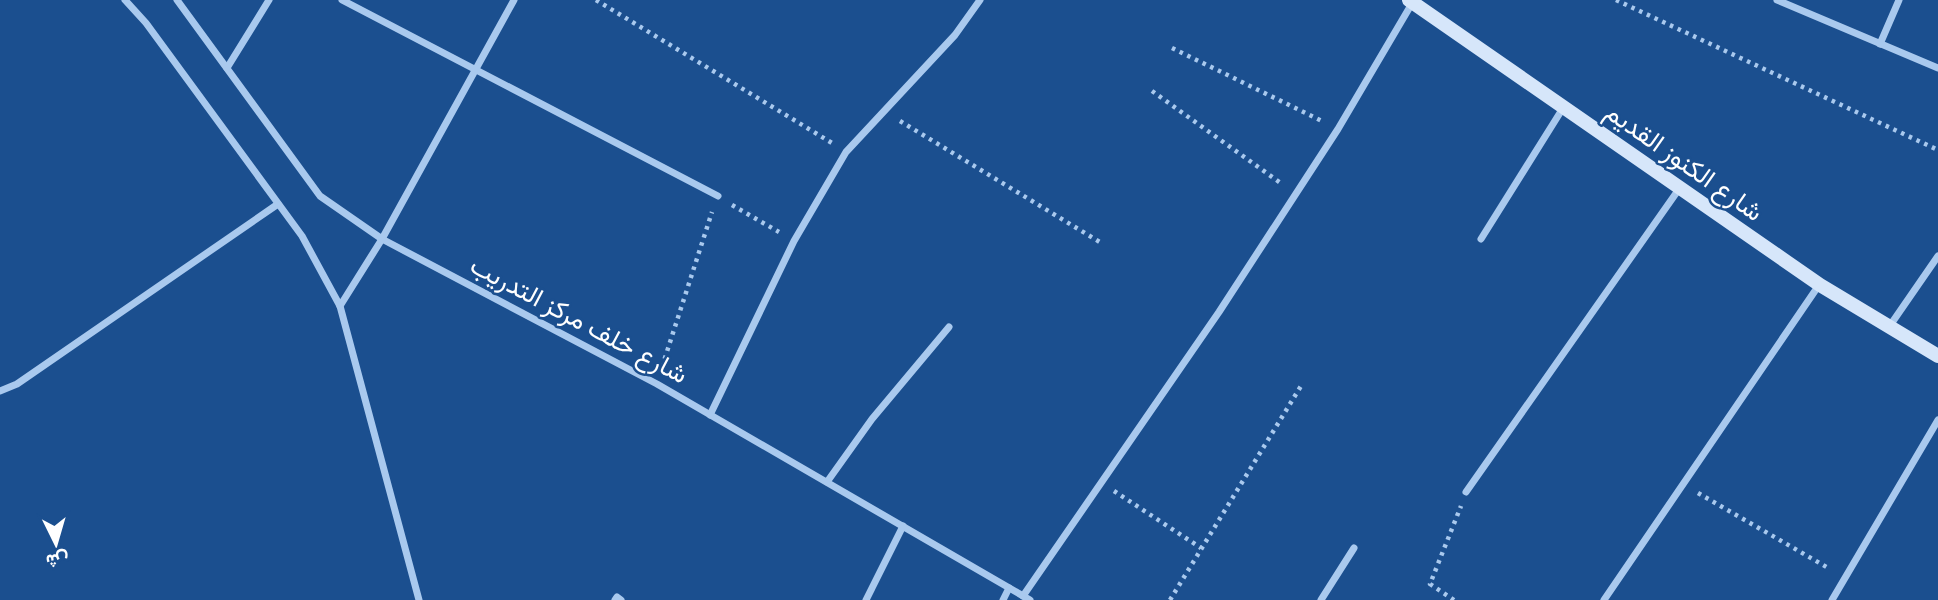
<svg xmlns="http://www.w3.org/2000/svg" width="1938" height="600" font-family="Karla,Vazirmatn,sans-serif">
<rect width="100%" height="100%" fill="#1b4f8f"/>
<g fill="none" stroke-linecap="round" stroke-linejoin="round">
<g stroke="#a9c9ee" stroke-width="4.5" stroke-dasharray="3.5 5" stroke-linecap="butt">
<path d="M596,0L832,143"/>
<path d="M1616,0L1938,150"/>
<path d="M1172,48L1322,121"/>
<path d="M1152,91L1282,184"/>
<path d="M900,121L1103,244"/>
<path d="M732,205L779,232"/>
<path d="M662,367L712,212"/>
<path d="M1114,491L1201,548"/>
<path d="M1698,493L1830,569"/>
<path d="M1170,600L1301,386"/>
<path d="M1454,600L1430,584L1461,506"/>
</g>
<g stroke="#a9c9ee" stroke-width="7">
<path d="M125,0L146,23L302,236L340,306L419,600"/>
<path d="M177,0L320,196L382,239L657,384L1030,600"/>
<path d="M342,0L718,196"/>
<path d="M1777,0L1938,68"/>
<path d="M1880,44L1899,0"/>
<path d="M227,68L269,0"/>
<path d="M1481,239L1563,108"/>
<path d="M340,306L382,239L514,0"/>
<path d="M1889,327L1938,256"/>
<path d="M0,391L17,384L278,204"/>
<path d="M710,415L794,241L846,152L955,35L980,0"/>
<path d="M827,482L872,419L949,327"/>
<path d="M1466,492L1679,189"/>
<path d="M1023,596L1219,312L1338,129L1414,0"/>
<path d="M615,600L617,597L621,600"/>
<path d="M866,600L903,526"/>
<path d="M1003,600L1009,588"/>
<path d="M1321,600L1354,548"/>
<path d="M1604,600L1819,285"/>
<path d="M1832,600L1938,420"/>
</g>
<path stroke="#d6e6fa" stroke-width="14" d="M1409,0L1820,285L1938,356"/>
</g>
<g text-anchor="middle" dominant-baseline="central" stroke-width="5" stroke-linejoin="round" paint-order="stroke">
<g font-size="26" fill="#fff" stroke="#1b4f8f">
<text transform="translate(1684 162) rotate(35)">شارع الكنوز القديم</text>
<text transform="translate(579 320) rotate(28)">شارع خلف مركز التدريب</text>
</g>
</g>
<g transform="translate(56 544) rotate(175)" stroke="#1b4f8f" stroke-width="5" paint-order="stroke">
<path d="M0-5L12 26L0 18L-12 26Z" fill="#ffffff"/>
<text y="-10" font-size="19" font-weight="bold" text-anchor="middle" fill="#ffffff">ش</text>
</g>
</svg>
